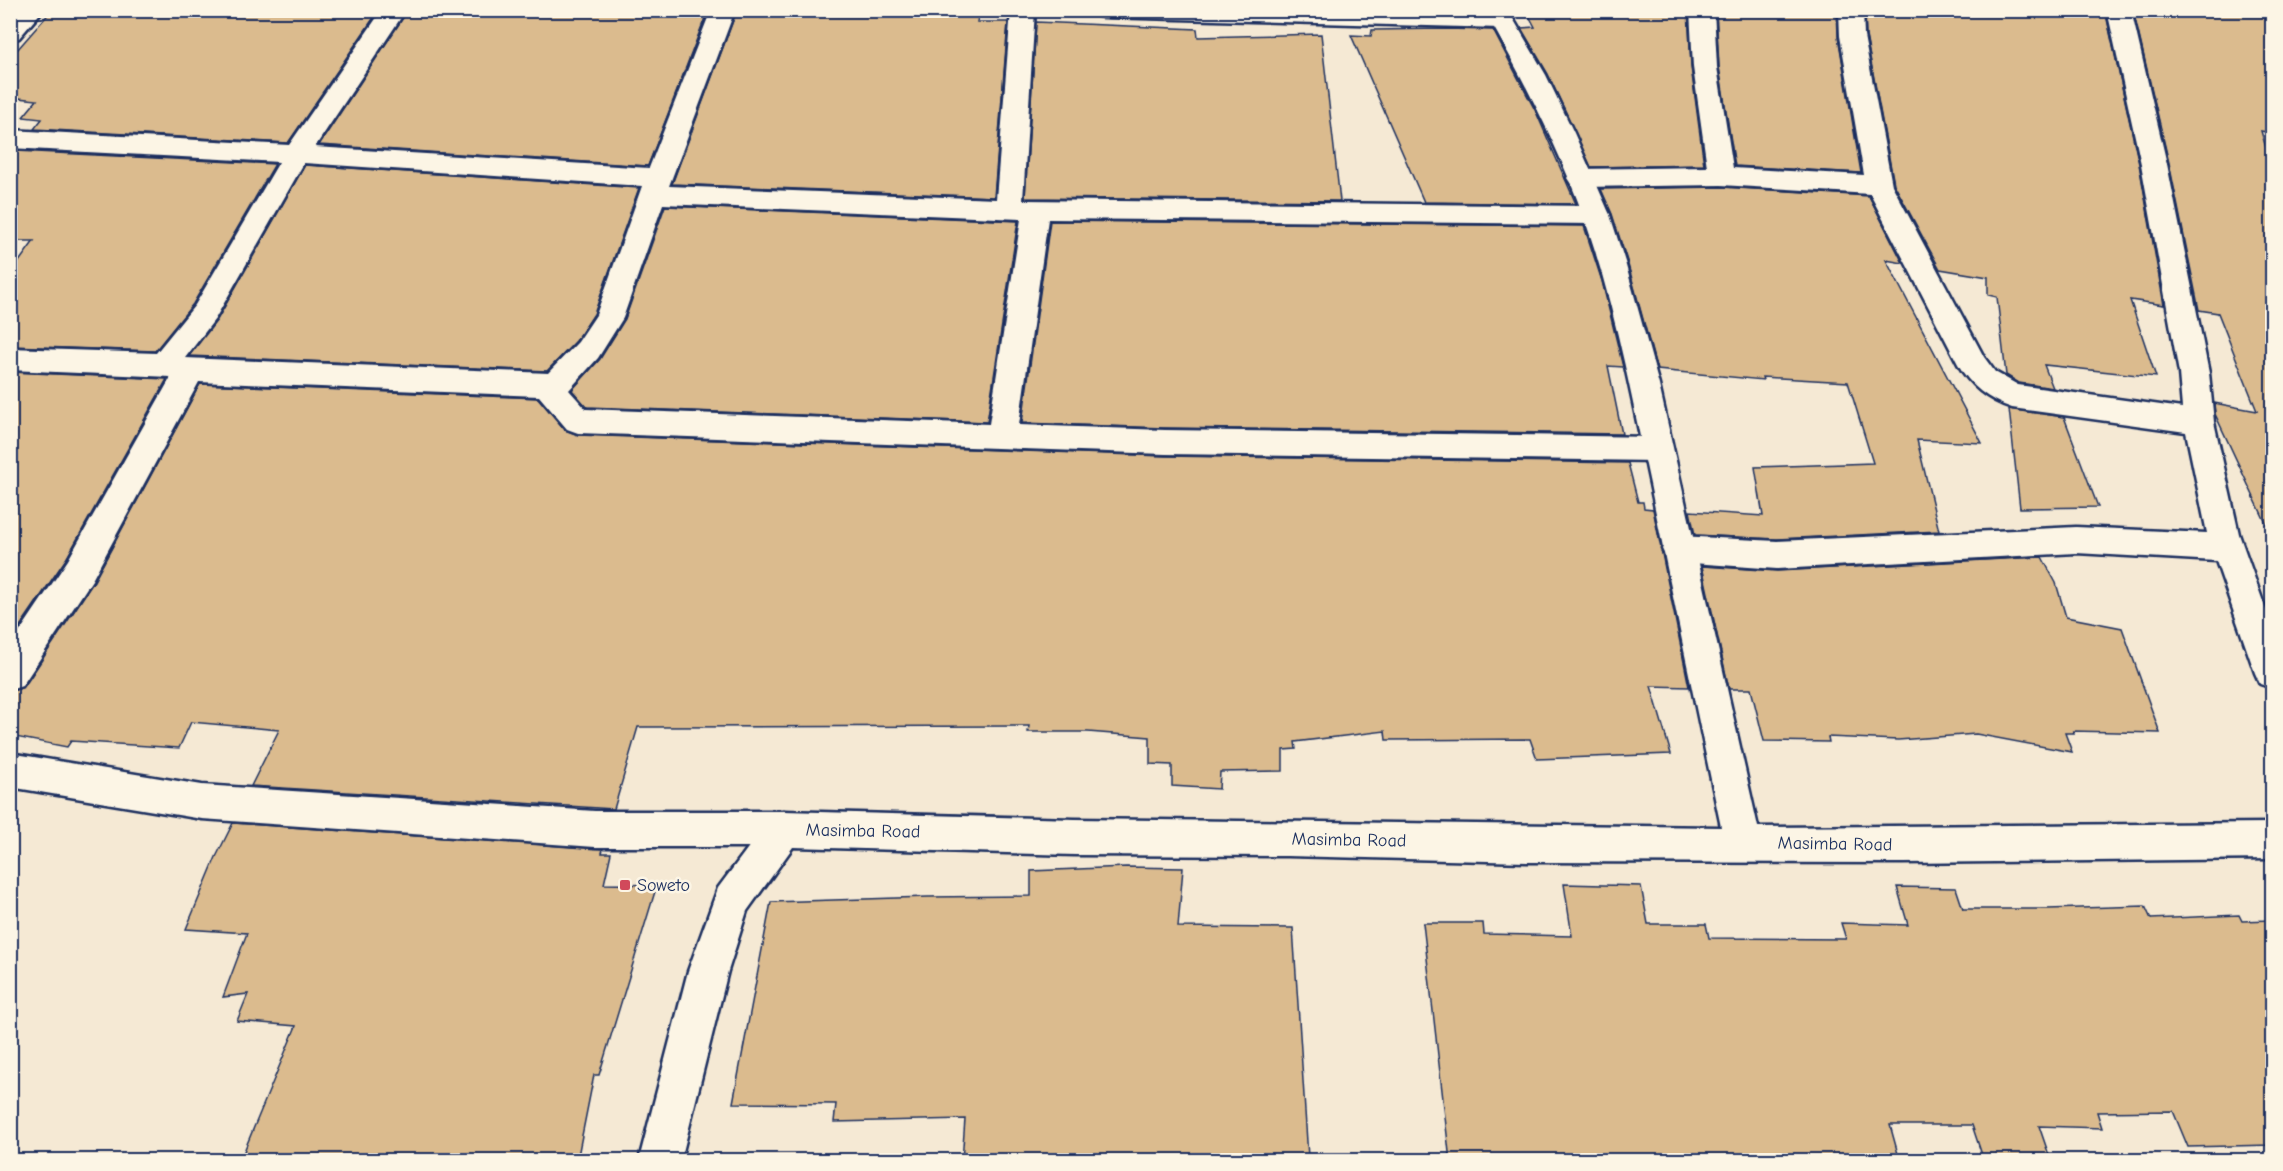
<svg xmlns="http://www.w3.org/2000/svg" width="2283" height="1171" font-family="'Comic Neue',sans-serif">
<rect width="100%" height="100%" fill="#f5e9d4"/>
<filter id="ink" filterUnits="userSpaceOnUse"><feTurbulence type="fractalNoise" baseFrequency=".0167" numOctaves="2"/><feDisplacementMap in="SourceGraphic" scale="12" xChannelSelector="R" yChannelSelector="G"/><feConvolveMatrix kernelMatrix="1 2 1 2 8 2 1 2 1" color-interpolation-filters="sRGB"/></filter>
<g filter="url(#ink)">
<g fill="#dbbb8e" stroke="#1b2f5e" stroke-width="1.5">
<path d="M52,10H379L288,143L34,129L42,119L23,117L37,100L10,97V58Z"/>
<path d="M408,10H708L648,166L319,145Z"/>
<path d="M737,10H798L855,15V13L941,15L978,17L977,22H1008L994,197L672,184Z"/>
<path d="M1526,10H1688L1691,67L1704,165L1591,167L1548,74L1521,28L1535,27Z"/>
<path d="M1716,10H1837L1838,36L1861,173L1735,166L1719,67Z"/>
<path d="M1865,10H2105L2139,164L2164,305L2130,300L2156,377L2044,365L2053,388L2019,383L2006,375L1997,297L1988,295V277L1940,269L1894,184L1866,36Z"/>
<path d="M2133,10H2272V133L2261,131L2272,168V536L2215,414L2214,403L2257,411L2218,313L2199,310L2169,163Z"/>
<path d="M1036,22L1197,29L1198,37L1321,34L1340,201L1025,198Z"/>
<path d="M1444,29L1493,30L1536,112L1576,204L1424,202L1351,35L1371,36L1372,30Z"/>
<path d="M16,151L275,164L193,304L155,351L10,346V274L34,241H10V157Z"/>
<path d="M305,165L639,188L594,314L576,341L547,371L189,356L217,320Z"/>
<path d="M1721,187L1869,196L1903,263L1886,260L1982,443L1917,440L1939,531L1777,539L1695,535L1690,511L1763,516L1755,467L1873,463L1848,382L1762,377L1763,380L1657,370L1627,261L1612,214L1601,189Z"/>
<path d="M665,206L1018,221L987,422L587,407L572,390L600,359L625,319Z"/>
<path d="M1050,221L1584,226L1602,281L1623,367L1608,366L1622,434L1165,428L1022,423Z"/>
<path d="M10,372L167,379L66,559L10,641Z"/>
<path d="M200,384L538,398L565,430L578,435L1165,456L1628,463L1638,502H1643L1644,508L1653,509L1689,687L1651,686L1671,754L1537,759L1530,739L1386,740L1385,731L1295,742L1296,749L1283,750V771L1220,772L1219,789L1172,786V765L1150,764V737L1088,732H1028L1029,726L638,727L614,809L251,786L279,730L191,722L179,748L71,741L67,747L10,736V692L24,687L94,581Z"/>
<path d="M2009,409L2064,417L2098,507L2020,508Z"/>
<path d="M2042,557L2056,583L2066,617L2122,628L2160,733L2073,731L2074,733H2065L2072,752L1976,734L1898,740L1828,737L1829,742L1764,741L1751,689H1729L1702,566L1777,571Z"/>
<path d="M233,823L603,849L602,853H611L604,884L657,885L599,1075H594L577,1161H240L296,1026L237,1021L248,994L223,997L247,933L186,929L216,857Z"/>
<path d="M1126,867L1183,868L1178,927L1293,928L1308,1157H1167V1161H962L965,1119L834,1122L836,1104L733,1103L771,902L928,897L1031,896V871Z"/>
<path d="M1564,884L1641,886L1648,924H1706L1709,938L1846,939L1841,923L1908,925L1897,887L1956,888L1963,909H2048L2145,906L2151,919L2239,915L2242,921L2272,920V1145L2188,1147L2173,1111L2097,1112L2102,1128L2039,1126L2051,1161H1984L1972,1125H1890L1900,1161H1450L1423,923H1483L1484,934L1572,936Z"/>
</g>
<g fill="none" stroke-linecap="round" stroke-linejoin="round">
<defs>
<g id="minor">
<path d="M17,10H43L19,38L10,40V18Z"/>
<path d="M382,10H406L315,147L649,168L711,10H735L669,186L996,199L1011,10H1035L1023,200L1596,206L1606,208L1610,215L1606,222L1596,224L1048,219L1019,425L1165,430L1657,437L1668,440L1672,449L1668,458L1657,461L1165,454L578,433L567,429L539,396L199,382L92,580L22,686L10,690V646L68,560L171,377L10,370V348L156,353L195,305L279,162L10,148V130L289,145ZM304,163L642,186L596,315L578,342L548,373L185,358L215,319ZM663,204L1021,219L989,424L586,409L569,390L598,358L623,318Z"/>
<path d="M1091,10H1385L1501,14L1509,16L1513,21L1509,26L1501,28L1103,17L1095,15Z"/>
<path d="M1690,10H1714L1717,67L1733,168L1864,175L1840,36L1839,10H1863L1864,36L1892,185L1984,357L1995,372L2018,385L2182,408L2179,373L2141,164L2107,10H2131L2167,164L2209,373L2214,422L2239,534L2272,627V688L2260,684L2255,673L2216,561L2076,553L1777,569L1678,562L1667,559L1662,549L1667,539L1678,536L1777,541L2076,527L2207,533L2186,432L2012,408C1988,400 1970,386 1958,364L1870,194L1721,185L1580,187L1571,184L1567,178L1571,172L1580,169L1707,167L1693,67Z"/>
<path d="M10,753L202,785L595,811H784L797,817L802,829L797,841L784,847H595L202,819L10,787Z"/>
</g>
<path id="tertiary" d="M1484,10H1508L1546,75L1574,133L1610,215L1625,262L1659,385L1758,827L2272,823V859L1903,863L1527,862L1287,856L1075,855L793,847L747,911L728,971L681,1160H639L688,971L718,888L771,817L784,811L1075,819L1721,827C1697,713 1673,598 1650,484C1631,395 1614,301 1583,215C1557,144 1522,76 1484,10Z"/>
</defs>
<use href="#minor" stroke="#1b2f5e" stroke-width="5"/>
<use href="#tertiary" stroke="#1b2f5e" stroke-width="5"/>
<use href="#minor" fill="#fcf5e5" fill-rule="evenodd"/>
<use href="#tertiary" fill="#fcf5e5" fill-rule="evenodd"/>
</g>
</g>
<rect fill="#d1495b" stroke="#fcf5e5" stroke-width="2" x="619" y="879" width="12" height="12" rx="3"/>
<g text-anchor="middle" dominant-baseline="central" stroke-width="5" stroke-linejoin="round" paint-order="stroke">
<g font-size="18" fill="#1b2f5e" stroke="#fcf5e5">
<text transform="translate(863 831) rotate(1)">Masimba Road</text>
<text transform="translate(1349 840) rotate(1)">Masimba Road</text>
<text transform="translate(1835 844) rotate(1)">Masimba Road</text>
</g>
<g font-size="18" fill="#1b2f5e" stroke="#fcf5e5" text-anchor="start">
<text x="637" y="885">Soweto</text>
</g>
</g>
<rect width="2283" height="1171" fill="none" stroke="#fcf5e5" stroke-width="36"/>
<rect x="18" y="18" width="2247" height="1135" fill="none" stroke="#1b2f5e" stroke-width="2" filter="url(#ink)"/>
</svg>
